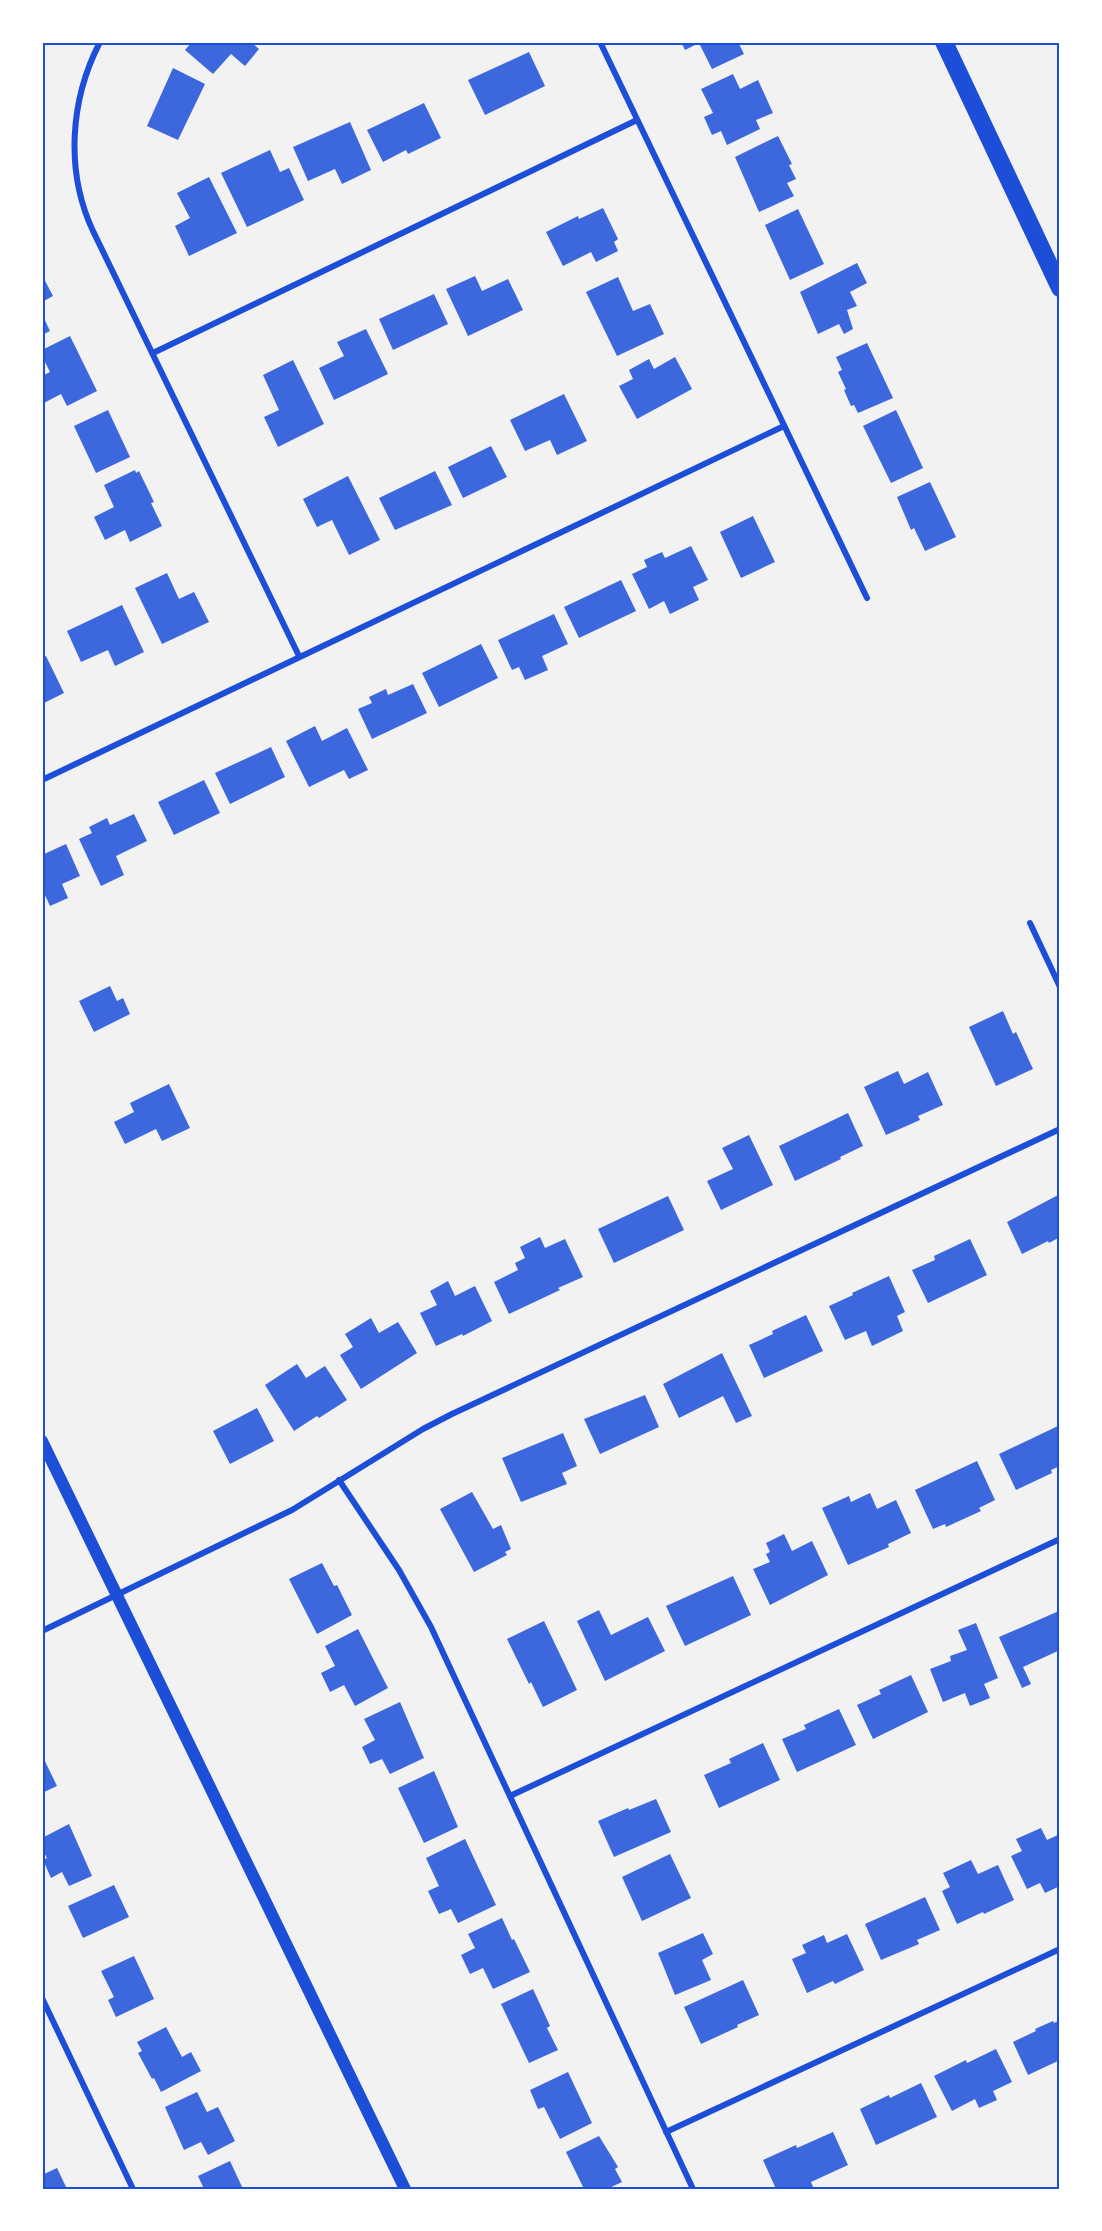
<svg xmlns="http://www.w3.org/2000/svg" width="1102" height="2231" font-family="Merriweather,serif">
<rect width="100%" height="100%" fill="#f2f2f2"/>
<g fill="#3d67dc">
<path d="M192,42H251L259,49L245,66L231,54L213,74L185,50Z"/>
<path d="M681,42H738L744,54L712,69L699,43L685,50Z"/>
<path d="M529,52L545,86L485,115L468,80Z"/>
<path d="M173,68L205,84L178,140L147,126Z"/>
<path d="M733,74L740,89L758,80L773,113L756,120L760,129L727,145L721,131L712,135L704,117L713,113L701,89Z"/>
<path d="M424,103L441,138L408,154L406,150L383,162L367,130Z"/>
<path d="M350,122L371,170L342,184L335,169L308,181L293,147Z"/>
<path d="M778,136L792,164L789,165L796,179L787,183L794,196L759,212L735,157Z"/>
<path d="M270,150L280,172L289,168L304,200L247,227L221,173Z"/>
<path d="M209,177L237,233L189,256L175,226L190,218L177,193Z"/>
<path d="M603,208L618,239L614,242L618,251L596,262L591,252L563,266L546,232L578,216L579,219Z"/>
<path d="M798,209L824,264L790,280L765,225Z"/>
<path d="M857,263L867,283L850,292L857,306L847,310L853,329L844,334L839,324L818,334L800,292Z"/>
<path d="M42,275L53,296L42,302Z"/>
<path d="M475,276L482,291L508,279L523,310L468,336L446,289Z"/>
<path d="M618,277L633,311L650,304L664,334L617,356L586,292Z"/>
<path d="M434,294L448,324L393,350L379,319Z"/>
<path d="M42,314L50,331L42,335Z"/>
<path d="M366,329L388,374L334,400L319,368L344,356L337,342Z"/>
<path d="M70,336L97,391L67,406L61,394L42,404V376L50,372L42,356V350Z"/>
<path d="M867,343L893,398L858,413L854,405L851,406L844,390L846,389L838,372L842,370L836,357Z"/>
<path d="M675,357L692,389L637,419L619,386L633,379L629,370L649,359L654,369Z"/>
<path d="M293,360L324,424L278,447L264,417L279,410L263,375Z"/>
<path d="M564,394L587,441L557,455L550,440L525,451L510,420Z"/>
<path d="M108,410L130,457L96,473L74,426Z"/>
<path d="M896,410L923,468L891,483L863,426Z"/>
<path d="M491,446L507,477L463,498L448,467Z"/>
<path d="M135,470L136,473L139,471L154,502L151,503L162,526L130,542L125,530L105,540L94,517L114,507L104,485Z"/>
<path d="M435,471L452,505L395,530L379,498Z"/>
<path d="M348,476L380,540L349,555L332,520L317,527L303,499Z"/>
<path d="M930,482L956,537L925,551L914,528L911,530L897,497Z"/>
<path d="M753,516L775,562L741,578L720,532Z"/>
<path d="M691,546L708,580L693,587L699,600L670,614L664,601L649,609L632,574L647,567L644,560L662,552L665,558Z"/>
<path d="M167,573L179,599L194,592L209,622L162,644L135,588Z"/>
<path d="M621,580L636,611L579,638L564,607Z"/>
<path d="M122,605L144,652L115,666L108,650L81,662L67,631Z"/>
<path d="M554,614L568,644L542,656L548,670L525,680L519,667L512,670L498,640Z"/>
<path d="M481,644L498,678L439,707L422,673Z"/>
<path d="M46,656L64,693L42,704V658Z"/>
<path d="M413,684L427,713L372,739L358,709L372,703L369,697L386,689L388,695Z"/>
<path d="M315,726L322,741L347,728L368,770L349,779L344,770L309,787L286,741Z"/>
<path d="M271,747L285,777L230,804L215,773Z"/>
<path d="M204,780L220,813L174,835L158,802Z"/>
<path d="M134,814L147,841L116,856L124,875L101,886L79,839L92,833L89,827L107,818L110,825Z"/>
<path d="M66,844L80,876L62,884L68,898L50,906L44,893L42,894V855Z"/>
<path d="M110,986L117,1001L123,998L130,1014L94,1032L79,1001Z"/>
<path d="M1003,1011L1013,1034L1016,1032L1033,1069L996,1086L969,1027Z"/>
<path d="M898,1071L904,1084L928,1072L943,1105L918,1116L920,1120L886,1135L864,1087Z"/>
<path d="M169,1084L190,1128L162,1141L156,1129L125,1144L114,1122L134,1112L130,1103Z"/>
<path d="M848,1113L863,1146L840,1157L841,1159L795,1181L779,1146Z"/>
<path d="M749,1135L773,1185L721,1210L707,1181L733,1169L722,1148Z"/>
<path d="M1060,1194V1237L1049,1243L1048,1241L1022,1254L1007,1222Z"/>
<path d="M668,1196L684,1230L614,1263L598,1229Z"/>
<path d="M540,1237L545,1248L565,1239L583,1277L558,1288L560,1290L509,1314L494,1282L518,1270L515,1263L525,1258L520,1247Z"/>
<path d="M970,1239L987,1275L928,1303L912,1270L935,1260L934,1256Z"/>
<path d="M889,1276L905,1312L897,1316L903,1331L872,1346L866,1331L845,1340L829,1306L853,1295L852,1293Z"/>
<path d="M448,1281L455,1296L475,1286L492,1321L463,1336L462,1334L436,1346L420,1313L437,1305L430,1291Z"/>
<path d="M806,1315L823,1351L764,1378L749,1345L773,1334L772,1331Z"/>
<path d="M371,1318L379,1333L398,1322L417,1353L361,1389L340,1355L353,1347L345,1334Z"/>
<path d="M722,1353L752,1416L736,1423L723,1396L679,1418L663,1384Z"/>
<path d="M297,1364L306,1378L325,1366L347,1400L319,1418L317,1416L294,1431L265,1385Z"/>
<path d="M645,1395L659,1427L600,1454L584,1419Z"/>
<path d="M257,1408L274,1441L230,1464L213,1431Z"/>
<path d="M1058,1426L1060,1430V1466L1051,1470L1052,1473L1016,1490L999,1454Z"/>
<path d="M563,1433L577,1466L562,1473L567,1484L521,1502L502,1458Z"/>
<path d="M977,1461L995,1500L979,1508L981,1511L946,1527L945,1524L933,1529L915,1490Z"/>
<path d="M472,1492L493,1529L501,1525L511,1549L505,1552L507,1555L474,1572L440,1509Z"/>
<path d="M870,1493L877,1509L896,1500L911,1533L888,1544L889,1547L848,1565L822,1508L849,1496L851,1502Z"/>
<path d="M784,1534L792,1551L812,1541L828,1575L770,1605L753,1569L770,1562L766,1554L770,1552L766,1543Z"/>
<path d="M322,1563L334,1586L337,1585L352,1615L317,1634L289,1579Z"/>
<path d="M733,1576L751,1615L685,1646L666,1606Z"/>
<path d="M599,1610L611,1635L648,1617L665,1651L605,1681L577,1621Z"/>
<path d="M1059,1611L1060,1650L1023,1667L1031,1684L1022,1688L999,1637Z"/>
<path d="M544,1621L577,1690L543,1707L531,1682L529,1684L507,1639Z"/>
<path d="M976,1623L998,1678L984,1684L990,1698L970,1706L965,1693L943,1702L930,1669L951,1661L950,1656L967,1650L958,1630Z"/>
<path d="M358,1629L388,1688L355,1706L344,1685L330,1692L321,1673L335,1666L325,1646Z"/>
<path d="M911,1675L928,1712L873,1739L857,1705L881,1694L879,1690Z"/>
<path d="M400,1702L424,1758L390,1774L382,1759L370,1764L362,1747L375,1740L364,1719Z"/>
<path d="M839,1709L856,1745L797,1772L782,1739L806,1729L804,1725Z"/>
<path d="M763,1743L780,1780L719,1808L704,1775L731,1763L729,1759Z"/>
<path d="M42,1755L57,1786L42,1793Z"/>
<path d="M434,1771L458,1827L424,1843L398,1788Z"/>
<path d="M656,1799L671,1832L614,1857L598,1821L628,1808L629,1810Z"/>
<path d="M69,1824L92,1876L69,1886L62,1872L51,1878L43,1860L47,1858L42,1849V1838Z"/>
<path d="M1041,1828L1047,1840L1060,1834V1886L1045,1893L1040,1883L1027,1889L1011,1856L1022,1851L1016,1839Z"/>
<path d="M465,1839L496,1905L458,1923L451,1909L439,1914L428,1891L439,1886L426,1858Z"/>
<path d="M670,1854L691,1898L642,1921L622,1877Z"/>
<path d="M971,1860L978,1874L998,1865L1014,1900L984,1914L983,1912L957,1924L942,1891L950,1887L943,1873Z"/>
<path d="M114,1885L129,1917L83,1938L68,1906Z"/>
<path d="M925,1897L940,1930L917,1940L919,1944L881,1960L865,1924Z"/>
<path d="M502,1918L512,1940L514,1939L530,1972L493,1989L483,1968L470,1974L461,1955L475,1948L468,1934Z"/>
<path d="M703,1933L713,1954L702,1960L711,1980L675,1995L658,1953Z"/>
<path d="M847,1934L864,1970L835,1984L833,1981L807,1993L792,1959L806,1953L802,1945L824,1935L827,1943Z"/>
<path d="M134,1956L154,1999L116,2017L108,2000L114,1997L101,1971Z"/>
<path d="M743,1980L759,2015L737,2025L738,2027L701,2044L684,2007Z"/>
<path d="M533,1989L550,2026L547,2028L558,2050L529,2063L501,2004Z"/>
<path d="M1060,2020V2060L1028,2075L1013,2042L1036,2031L1035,2029L1053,2021L1054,2023Z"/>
<path d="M166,2027L182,2057L191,2052L201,2071L161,2092L154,2078L152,2079L138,2053L142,2051L137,2042Z"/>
<path d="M996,2049L1012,2082L993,2091L997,2100L979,2108L975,2099L952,2111L934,2076L966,2060L967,2063Z"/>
<path d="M568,2072L592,2123L560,2139L544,2107L538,2109L530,2090Z"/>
<path d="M921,2083L937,2117L876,2145L860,2109L889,2095L890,2098Z"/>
<path d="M197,2092L207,2112L218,2107L235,2141L208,2155L201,2142L184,2150L165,2107Z"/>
<path d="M833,2132L848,2165L811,2182L814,2189H776L763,2160L796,2145L797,2148Z"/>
<path d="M599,2136L618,2167L615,2169L622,2182L607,2189H584L566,2152Z"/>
<path d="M230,2161L243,2189H204L198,2176Z"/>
<path d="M57,2168L67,2189H42V2175Z"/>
</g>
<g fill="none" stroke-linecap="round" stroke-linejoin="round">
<g stroke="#1d4ed8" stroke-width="6">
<path d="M100,42C70,100 65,171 93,231L299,656"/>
<path d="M600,42L867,598"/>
<path d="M153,353L637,120"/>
<path d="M42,780L784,426"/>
<path d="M1030,923L1060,987"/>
<path d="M339,1480L399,1570L431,1627L693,2189"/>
<path d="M42,1631L292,1510L423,1429L452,1414L1060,1129"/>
<path d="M510,1796L1060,1539"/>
<path d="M42,1998L133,2189"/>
<path d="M666,2132L1060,1949"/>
</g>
<path stroke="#1d4ed8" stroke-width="12" d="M42,1441L405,2189"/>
<path stroke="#1d4ed8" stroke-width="18" d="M944,42L1060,288"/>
</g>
<rect width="1102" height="2231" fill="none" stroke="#ffffff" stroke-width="87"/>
<rect x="44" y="44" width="1014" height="2144" fill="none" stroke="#1d4ed8" stroke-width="2"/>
</svg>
